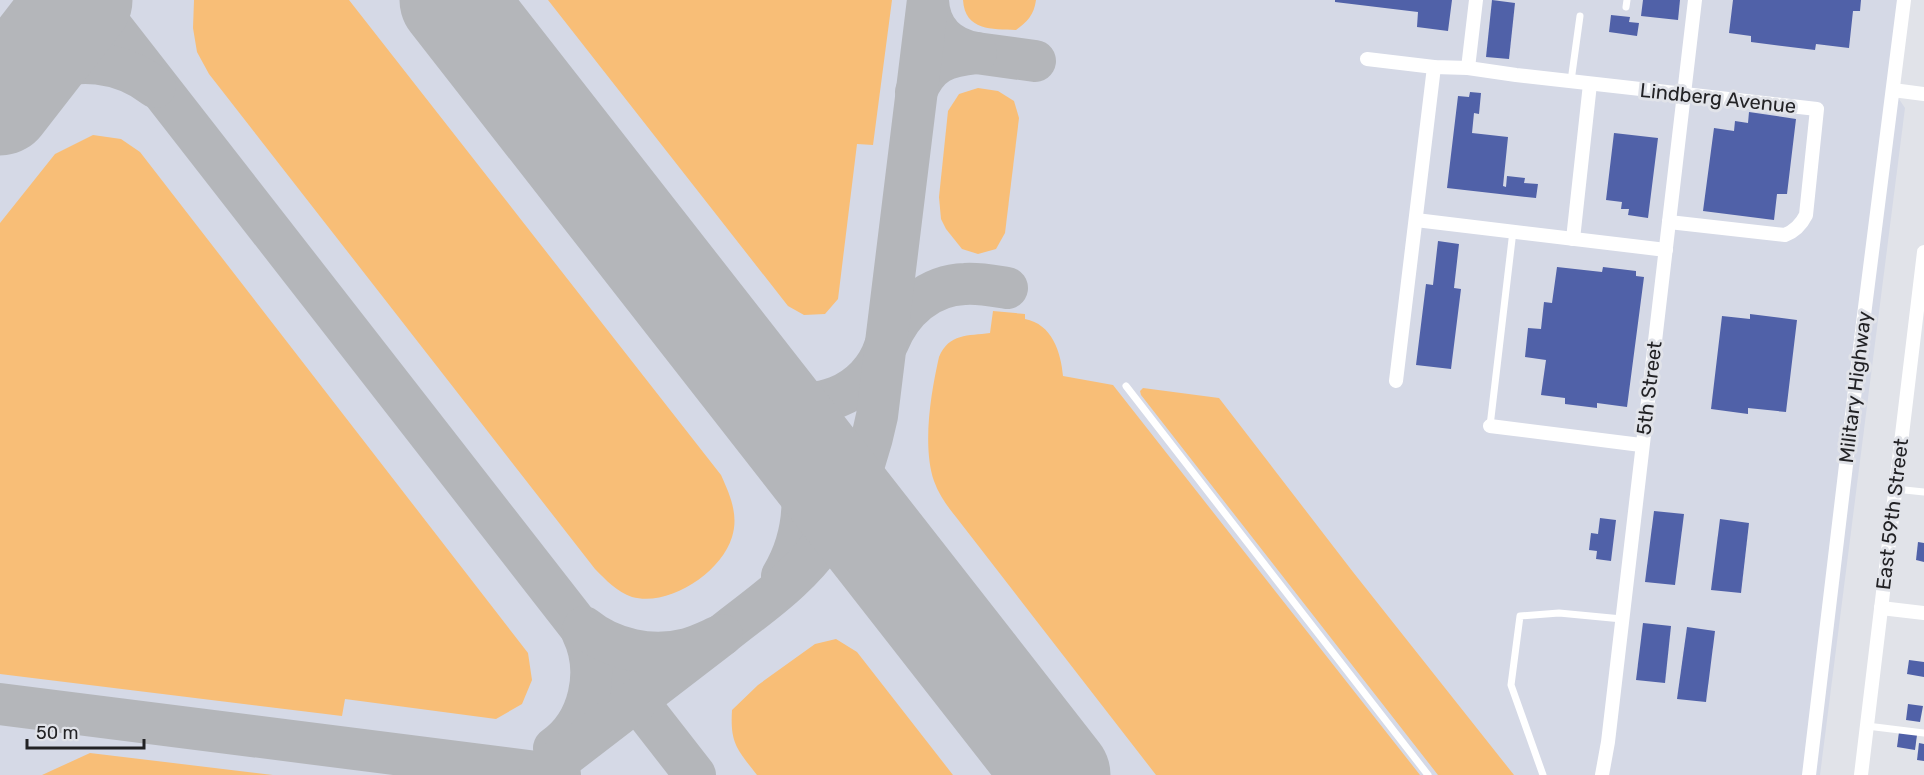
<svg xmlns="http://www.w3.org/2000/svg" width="1924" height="775" font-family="Rubik,sans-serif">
<rect width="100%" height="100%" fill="#e1e3e9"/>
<path fill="#d5d9e6" d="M0,0H1904L1893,90L1905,108L1820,775H0Z"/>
<g fill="#f8be77">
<path d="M194,0H349L721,475C730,495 739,515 732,537C721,573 669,607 632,597C617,592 606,580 595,569L209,74L197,52L193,28Z"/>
<path d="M548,0H892L873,145L857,144L838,299L825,314L804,315L788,306Z"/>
<path d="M963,0H1036C1034,15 1027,22 1016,30C992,29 965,31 963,0Z"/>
<path d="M978,88L998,91L1014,101L1019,118L1005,233L996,249L978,254L962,249L946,229L941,219L939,197L948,111L959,94Z"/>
<path d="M93,135L121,139L140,152L528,653L532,680L522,704L496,719L345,699L342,716L0,674V223L55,154Z"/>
<path d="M993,311L1025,314V319C1052,324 1061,352 1063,376L1113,385L1420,775H1156L956,517C947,506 939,495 934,481C922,446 931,392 939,357C949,333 968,336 990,333Z"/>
<path d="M1143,388L1219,398L1353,572L1514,775H1438L1141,395L1140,391Z"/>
<path d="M836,639L857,652L953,775H757C737,749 730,744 732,710L758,685L815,644Z"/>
<path d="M90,753L273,775H42Z"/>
</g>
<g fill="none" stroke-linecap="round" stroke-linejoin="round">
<g stroke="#b4b6ba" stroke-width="42">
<path d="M91,0L695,775"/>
<path d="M976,53L1035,61"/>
<path d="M7,92C26,63 46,36 51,0"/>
<path d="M916,92C928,63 945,56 976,53C947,48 929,30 928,0"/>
<path d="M0,104C11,94 23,82 37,75C75,55 121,61 155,87"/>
<path d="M888,343C901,310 929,285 965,284C979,283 994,286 1007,288"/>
<path d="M782,576C808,532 810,476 784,431C776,418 766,406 756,394C746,381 737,366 727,352C740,365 752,381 768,391C811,419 870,394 885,346"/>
<path d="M722,635C744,617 769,600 790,580C838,536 864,479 877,416L928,0"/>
<path d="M0,704L560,775"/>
<path d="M1016,722L1034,749L1046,775"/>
<path d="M554,748C590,723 601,671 582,632"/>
<path d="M540,775L722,635C710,640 699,646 687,649C652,658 612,650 584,627"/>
</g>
<g stroke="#b4b6ba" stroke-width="105">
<path d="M452,0L1058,775"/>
<path d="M0,103L80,0"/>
</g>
</g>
<g fill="#5061a8">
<path d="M1335,0H1452L1448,31L1417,27L1418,12L1335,2Z"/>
<path d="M1492,0L1515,3L1509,59L1486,57Z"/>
<path d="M1643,0H1680L1678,20L1641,16Z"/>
<path d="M1733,0H1861L1860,11H1853L1849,48L1816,44L1815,50L1751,42V36L1729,33Z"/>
<path d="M1611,15L1630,17L1629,22L1639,23L1637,36L1609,32Z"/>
<path d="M1470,92L1481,93L1479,114L1474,113L1472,133L1508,137L1503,186L1506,187L1507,176L1525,178L1524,183L1538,184L1536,198L1447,188L1458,96L1469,97Z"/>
<path d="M1749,112L1796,119L1787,194H1777L1774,220L1703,211L1714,128L1734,131L1735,121L1748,123Z"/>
<path d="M1614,133L1658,138L1648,218L1628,215L1629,209H1621L1622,202L1606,200Z"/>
<path d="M1438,241L1459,244L1454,288L1461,289L1451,369L1416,365L1426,284L1433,285Z"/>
<path d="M1557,267L1602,272L1603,267L1636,271V276L1644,277L1627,407L1597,403V408L1565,404V398L1541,395L1546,360L1525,357L1528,328L1541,329L1544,302L1552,303Z"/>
<path d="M1750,314L1797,320L1786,412L1748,408V414L1711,409L1722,316L1750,319Z"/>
<path d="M1654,511L1684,514L1675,585L1645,582Z"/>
<path d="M1600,518L1616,520L1611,561L1596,559L1597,551L1589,550L1591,533L1598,534Z"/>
<path d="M1720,519L1749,523L1741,593L1711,590Z"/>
<path d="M1918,542L1924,543V562L1916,560Z"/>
<path d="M1643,623L1671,626L1665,683L1636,680Z"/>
<path d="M1687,627L1715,631L1706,702L1677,699Z"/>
<path d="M1909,660L1924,662V677L1907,674Z"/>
<path d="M1908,704L1923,706L1920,722L1906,720Z"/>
<path d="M1899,732L1917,735L1915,750L1897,747Z"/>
<path d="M1919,743L1924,744V761L1917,760Z"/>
</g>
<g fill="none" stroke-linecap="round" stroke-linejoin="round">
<g stroke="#fff" stroke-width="7">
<path d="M1626,7L1627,0"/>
<path d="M1571,81L1580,16"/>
<path d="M1126,386L1428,775"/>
<path d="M1490,426L1513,231"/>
<path d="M1895,489L1924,492"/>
<path d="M1867,726L1924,733"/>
<path d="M1543,775L1511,685L1520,616L1559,613L1622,619"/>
</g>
<g stroke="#fff" stroke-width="14">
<path d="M1367,59L1434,67L1468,68L1516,75L1817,109L1806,215C1801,225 1795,231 1785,235L1669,222"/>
<path d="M1468,68L1476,0"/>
<path d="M1893,90L1924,94"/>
<path d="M1416,220L1666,250"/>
<path d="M1573,239L1590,84"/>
<path d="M1396,381L1434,67"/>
<path d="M1490,426L1641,445"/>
<path d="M1881,608L1924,613"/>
<path d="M1602,775L1608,742L1695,0"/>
<path d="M1809,775L1862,331L1904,0"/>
<path d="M1861,775L1924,252"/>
</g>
</g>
<g text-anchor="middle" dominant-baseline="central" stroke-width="6" stroke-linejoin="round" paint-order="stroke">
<g font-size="20" fill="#222225" stroke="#e1e3e9">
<text transform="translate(1718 98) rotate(6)">Lindberg Avenue</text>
<text transform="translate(1855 387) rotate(-83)">Military Highway</text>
<text transform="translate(1649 388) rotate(-83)">5th Street</text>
<text transform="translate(1892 514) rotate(-83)">East 59th Street</text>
</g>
</g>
<path d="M27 739v9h117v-9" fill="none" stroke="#222225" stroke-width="3"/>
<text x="36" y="739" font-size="18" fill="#222225" stroke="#e1e3e9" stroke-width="4.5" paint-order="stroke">50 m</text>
</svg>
